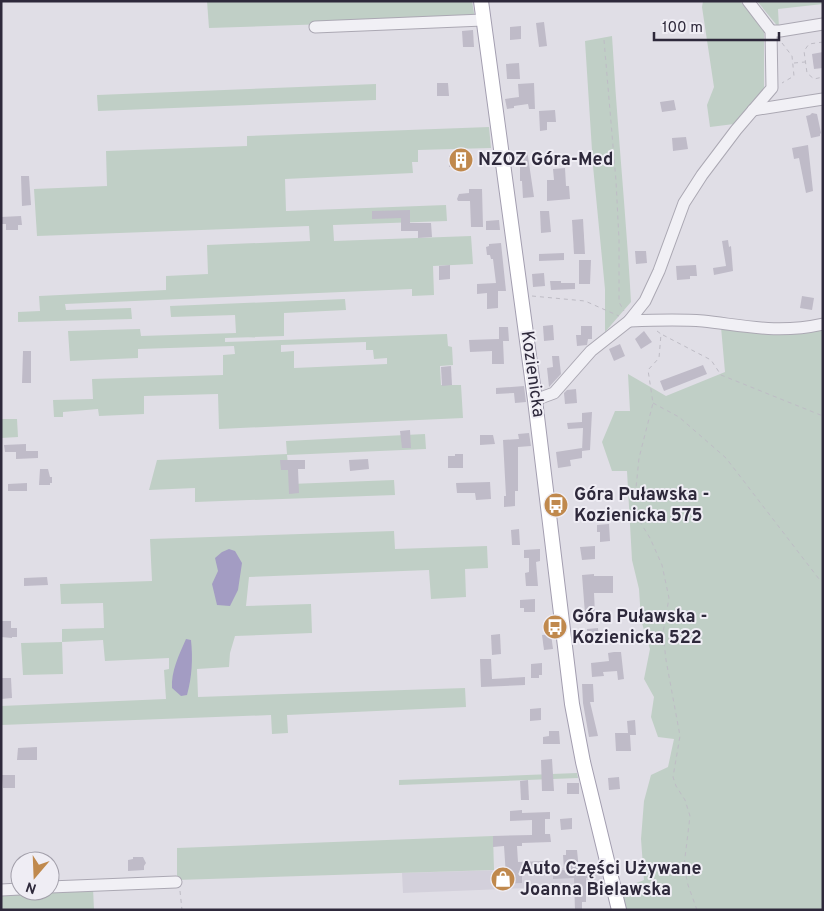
<svg xmlns="http://www.w3.org/2000/svg" width="824" height="911" font-family="Overpass,sans-serif">
<rect width="100%" height="100%" fill="#e0dee6"/>
<path fill="#d3d0db" d="M600,867L604,885L403,893L402,873Z"/>
<g fill="#c0cfc6" fill-rule="evenodd">
<path d="M207,1H472L475,19L209,28Z"/>
<path d="M703,1H740L764,31V88L734,124L710,127L707,105L714,87L702,7Z"/>
<path d="M757,1H823V4L778,9L779,28Z"/>
<path d="M612,36C617,125 626,213 631,302L605,332V289L593,166L585,41Z"/>
<path d="M376,84V100L98,111L97,95Z"/>
<path d="M489,127L491,148L418,150V162H412L413,173L285,179L286,211L446,205L447,221L333,225L334,241L471,236L473,264L433,266L434,295L412,296V289L65,304L66,310L131,308L132,319L18,322V312L40,311L39,296L166,290V276L208,274L207,245L310,241L309,226L37,236L34,189L107,186L106,151L247,146V136Z"/>
<path d="M345,299L346,310L284,313V336L225,338V342L447,334L448,346L452,347L453,365L440,366L441,385H461L463,418L219,429L218,394L144,396V414L99,416L98,409L63,412V417H54L53,400L93,399L92,379L223,375V355L235,354L234,346L138,349V358L70,361L68,331L140,329L141,336L236,333L235,315L171,317L170,306ZM366,342V350H373L374,359L387,358V364L294,368V351L281,352V345Z"/>
<path d="M823,315V910H623L619,890L644,880L641,839L644,801L651,775L668,767L674,739L658,737L651,717L654,697L644,679L650,649L641,620L639,589L632,560L627,471H612L602,442L615,411H630L628,374L666,396L725,372L721,327L777,335L820,330Z"/>
<path d="M1,419H17L18,437L1,438Z"/>
<path d="M425,434L426,449L287,455L290,484L394,480L395,495L195,502V488L149,490L157,460L287,454L286,441Z"/>
<path d="M394,531L395,549L487,546L488,568L465,569L466,597L431,599L429,570L249,577L246,606L311,604L312,633L235,636L230,653L229,667L197,669L198,697L465,688L466,707L287,715L288,733L272,734L271,715L1,725V706L166,699L164,670L169,669V658L105,661L103,640L62,642L63,674L23,675L21,643L62,642V629L104,628L103,603L61,604L60,584L152,581L150,539Z"/>
<path d="M577,773L578,778L399,785V780Z"/>
<path d="M493,836L494,870L177,880V848Z"/>
<path d="M93,888L94,910H1V894Z"/>
</g>
<g fill="#a39cc3">
<path d="M229,549L235,551L242,563L238,590L230,606L217,605L212,584L218,571L215,558L222,552Z"/>
<path d="M186,639L191,640C193,659 192,677 187,695L181,696L172,688C171,671 179,655 186,639Z"/>
</g>
<g fill="#bfbbc8">
<path d="M544,22L547,46L539,47L536,23Z"/>
<path d="M521,26V39L510,40V27Z"/>
<path d="M473,30L474,47H463L462,31Z"/>
<path d="M823,52V68L814,69L812,54Z"/>
<path d="M519,63L520,79H507L506,64Z"/>
<path d="M437,83H448L449,96H437Z"/>
<path d="M534,83L535,109H529L528,104L514,106V108L507,109L505,99L519,97L518,84Z"/>
<path d="M674,100L676,110L662,112L660,102Z"/>
<path d="M555,110L556,122H547V130L540,131L539,111Z"/>
<path d="M812,113L817,114L821,133L820,134V136L811,138L806,116L810,115Z"/>
<path d="M686,137L688,149L673,151L672,138Z"/>
<path d="M808,145L813,191L806,193L799,158L794,159L792,148Z"/>
<path d="M527,150L534,197L523,198L522,181H520V166L516,167L515,152Z"/>
<path d="M472,154V166L449,167V155Z"/>
<path d="M565,168L566,186H569L570,199L547,201V180H554L553,169Z"/>
<path d="M21,176H29L31,205L22,206Z"/>
<path d="M469,189H482L483,227H471L470,201H458L457,199L459,194L469,193Z"/>
<path d="M410,210V223H431L432,237L418,238V231H401V218L372,219V211Z"/>
<path d="M540,211H549L551,232L541,233Z"/>
<path d="M21,216L22,225H18V230H6V224H1V217Z"/>
<path d="M583,219L585,254H574L572,220Z"/>
<path d="M499,220L500,230H486V221Z"/>
<path d="M728,240L729,247L731,246L733,271L714,275L713,268L726,266L722,241Z"/>
<path d="M501,243L506,291H498V308L487,309V293L477,294V284L496,283L493,259H491L490,255H487L486,247L489,246V244Z"/>
<path d="M635,251H646L647,263L636,264Z"/>
<path d="M564,253V260L539,261V254Z"/>
<path d="M579,260H591L590,284H579Z"/>
<path d="M450,265V279L439,280V266Z"/>
<path d="M696,265L697,276H690V279L677,280L676,266Z"/>
<path d="M544,273L545,286L533,287L532,274Z"/>
<path d="M550,281H561V283H575V289L551,290Z"/>
<path d="M802,296L814,298L812,310L800,308Z"/>
<path d="M553,325L554,340L544,341L543,326Z"/>
<path d="M581,326H592V339H588L587,345L577,346L576,335H581Z"/>
<path d="M499,327H508L509,341H503L504,364H492V351L470,352L469,340L499,339Z"/>
<path d="M644,331L652,342L641,349L635,339Z"/>
<path d="M620,344L625,356L614,361L609,349Z"/>
<path d="M23,351H31V383H22Z"/>
<path d="M552,356H559L561,374L549,387L547,368L553,367Z"/>
<path d="M703,365L707,374L664,391L660,381Z"/>
<path d="M451,366L452,385L442,386L441,367Z"/>
<path d="M524,386L526,402L515,403L514,393L496,394V388Z"/>
<path d="M576,389L577,403L565,404L564,393L567,390Z"/>
<path d="M592,412L590,450L582,451L583,428L568,429L567,423L582,422V413Z"/>
<path d="M410,430L411,448H402L400,431Z"/>
<path d="M529,433L531,446L518,447V491H515V506L504,507V496H506L503,440L519,439L518,434Z"/>
<path d="M480,435H493L495,444L480,445Z"/>
<path d="M26,444V451H38V458L16,459V452H5L4,445Z"/>
<path d="M582,448V458L570,460L571,466L558,468L556,452Z"/>
<path d="M455,454H463V468H448V456H455Z"/>
<path d="M368,459L369,469L350,471L349,460Z"/>
<path d="M280,460H305V469H298L299,493L289,494L288,470H281Z"/>
<path d="M40,469H48L50,477H52V483H50V485H39Z"/>
<path d="M490,482L491,499L476,500L475,493H457L456,483Z"/>
<path d="M27,483V491H8V484Z"/>
<path d="M609,524L610,541L600,542V532H597V525Z"/>
<path d="M519,529L520,545H512L511,530Z"/>
<path d="M595,546V559L582,560L580,547Z"/>
<path d="M540,549V561L536,562L538,586H526L525,573L529,572V558H524V550Z"/>
<path d="M594,574V576H613V593H594L595,614H585L582,575Z"/>
<path d="M47,577L48,585L24,586V578Z"/>
<path d="M535,599V612H524V608H520V600Z"/>
<path d="M1,621H11V628H17V637H12V638L1,637Z"/>
<path d="M598,628L599,640L588,641L587,629Z"/>
<path d="M500,634L501,654L492,655L491,635Z"/>
<path d="M551,634L553,649L544,650L542,635Z"/>
<path d="M614,652H621L624,679L618,680L617,671L603,672L604,676L592,677L591,663L609,661L608,653Z"/>
<path d="M480,659H491L492,679L525,677V685L481,687Z"/>
<path d="M542,663V675H539V678H531V664Z"/>
<path d="M1,678H11L12,698L1,699Z"/>
<path d="M582,684H593L594,702H590L598,736L589,737L583,703Z"/>
<path d="M541,708V720L530,721V709Z"/>
<path d="M635,720L636,735H630L631,751H616L615,733H628L627,721Z"/>
<path d="M549,731H559L560,744H543V737L549,736Z"/>
<path d="M37,747V760H17L18,748Z"/>
<path d="M552,759L554,791H542L541,760Z"/>
<path d="M2,775H15V788H3Z"/>
<path d="M619,777L620,789L609,790L608,778Z"/>
<path d="M528,780L529,800H521L520,781Z"/>
<rect x="567" y="783" width="12" height="11"/>
<path d="M522,810V813L550,812V819H545V834H550L551,842L522,843V846H517L518,862L545,861L546,869L522,870V883L496,884V877L506,876L504,846L493,847V836L532,835V820L510,821V811Z"/>
<path d="M572,818V829L561,830L560,819Z"/>
<path d="M566,850H577L579,870H591V878H586V902H582V910H575L574,878L553,879V871L564,870L563,855H566Z"/>
<path d="M133,857H143L146,863L144,866V870L128,871V860L133,859Z"/>
</g>
<g fill="none" stroke-linecap="round" stroke-linejoin="round">
<defs>
<g id="minor">
<path d="M315,27L483,20"/>
<path d="M771,31H780L823,24"/>
<path d="M753,110L823,99"/>
<path d="M629,321C654,320 678,319 703,321C747,326 778,334 823,324"/>
<path d="M535,400L554,393L591,351L629,321L645,301L659,271L684,203L702,175L736,130L772,88L771,31L748,1"/>
<path d="M50,887L176,882"/>
<path d="M1,890L20,889"/>
</g>
<path id="major" d="M481,1L535,400L572,704L583,762L619,910"/>
</defs>
<use href="#minor" stroke="#aba8b3" stroke-width="13"/>
<use href="#major" stroke="#a39eb0" stroke-width="16"/>
<g stroke="#bebcc5" stroke-width="1" stroke-dasharray="4 4" stroke-linecap="butt">
<path d="M604,40L616,181L619,240V302L624,311"/>
<path d="M823,42L809,44L804,51L807,73L814,79L823,77"/>
<path d="M782,43L792,56L794,76L782,83"/>
<path d="M794,63L805,62"/>
<path d="M532,296L585,301L619,316"/>
<path d="M657,331L661,334L659,358L648,370L653,403L639,458L634,508L637,517L650,538L662,565L669,598L663,633L666,660L680,736L673,777L676,786L685,800L690,816L684,866L688,885L697,910"/>
<path d="M663,335L711,360L721,375L823,416"/>
<path d="M653,403L679,417L726,458L819,579L823,582"/>
<path d="M180,891L182,910"/>
</g>
<use href="#minor" stroke="#f1f0f5" stroke-width="11"/>
<use href="#major" stroke="#fff" stroke-width="14"/>
</g>
<defs>
<symbol id="building-disc" viewBox="-11 -11 22 22"><circle r="9.5" fill="#c0894d" stroke="#efedf4"/><path d="M-4-6H4V6H1V3H-1V6H-4ZM-2.5-4.3h1.7v1.8h-1.7ZM.8-4.3h1.7v1.8H.8ZM-2.5-1h1.7V.8h-1.7ZM.8-1h1.7V.8H.8Z" fill="#fff"/></symbol>
<symbol id="bus-disc" viewBox="-11 -11 22 22"><circle r="9.5" fill="#c0894d" stroke="#efedf4"/><path d="M-5-6H5V4H4V6H2V4H-2V6H-4V4H-5ZM-3.5-4V0h7V-4ZM-3.5 1.2v1.5H-2V1.2ZM2 1.2v1.5H3.5V1.2Z" fill="#fff"/></symbol>
<symbol id="shop-disc" viewBox="-11 -11 22 22"><circle r="9.5" fill="#c0894d" stroke="#efedf4"/><path d="M-5-2.5h2.3a2.7 3.5 0 0 1 5.4 0H5L5.5 6h-11ZM-1.5-2.5h3a1.5 2.3 0 0 0-3 0Z" fill="#fff"/></symbol>
</defs>
<g fill-rule="evenodd">
<use href="#building-disc" x="447" y="146" width="28" height="28"/>
<use href="#bus-disc" x="542" y="491" width="28" height="28"/>
<use href="#bus-disc" x="541" y="613" width="28" height="28"/>
<use href="#shop-disc" x="489" y="865" width="28" height="28"/>
</g>
<g text-anchor="middle" dominant-baseline="central" stroke-width="4" stroke-linejoin="round" paint-order="stroke">
<g font-size="18" font-weight="bold" fill="#2e293b" stroke="#efedf4" text-anchor="start">
<text x="478" y="160">NZOZ Góra-Med</text>
<text x="574" y="495">Góra Puławska -<tspan x="574" dy="21">Kozienicka 575</tspan></text>
<text x="572" y="617">Góra Puławska -<tspan x="572" dy="21">Kozienicka 522</tspan></text>
<text x="520" y="869">Auto Części Używane<tspan x="520" dy="21">Joanna Bielawska</tspan></text>
</g>
<g font-size="18" fill="#2e293b" stroke="#efedf4">
<text transform="translate(532 374) rotate(82)">Kozienicka</text>
</g>
</g>
<rect width="824" height="911" fill="none" stroke="#2e293b" stroke-width="5"/>
<g transform="translate(35 876) rotate(199)"><circle r="24" fill="#efedf4" stroke="#a29faa"/>
<path d="M0-4L9 19L0 12L-9 19Z" fill="#c0894d"/>
<text y="-8" font-size="14" font-weight="bold" text-anchor="middle" fill="#2e293b">N</text>
</g>
<path d="M654 32v8h125v-8" fill="none" stroke="#2e293b" stroke-width="2.5"/>
<text x="662" y="32" font-size="15" fill="#2e293b" stroke="#efedf4" stroke-width="4" paint-order="stroke">100 m</text>
</svg>
